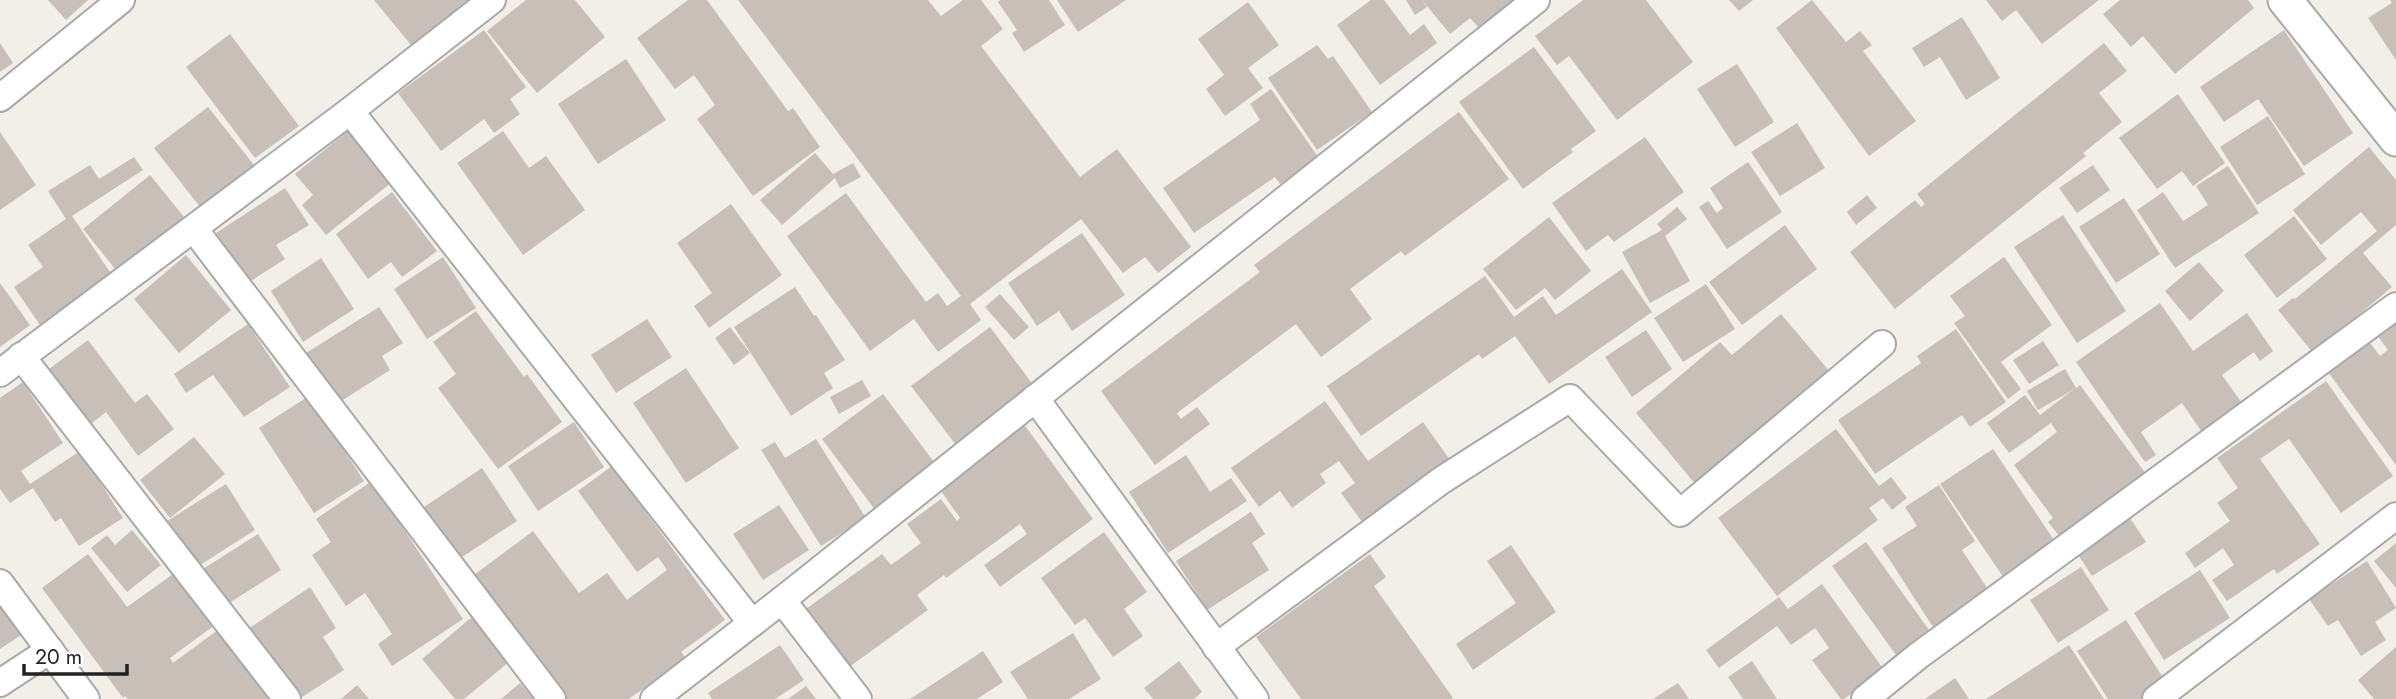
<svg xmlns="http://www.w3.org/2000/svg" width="2396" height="699" font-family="Jost,sans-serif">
<rect width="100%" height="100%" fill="#f2efe9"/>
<g fill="#c7bfb8">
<path d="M48,0H88L66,20Z"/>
<path d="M374,0H468L412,46Z"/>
<path d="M526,0H575L605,37L537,93L487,31Z"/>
<path d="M688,0H707L788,111L793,108L820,147L753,196L697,119L715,105L694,75L675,89L637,38Z"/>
<path d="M738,0H928L941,16L963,0H981L1003,29L981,46L1080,177L1117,149L1191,247L1158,273L1145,257L1123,273L1081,219L970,304L981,320L938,352L914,319L870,351L787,236L846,193L926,302L938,293L947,306L961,296Z"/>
<path d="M1000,0H1049L1065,25L1024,52L1012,33L1017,30L998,2Z"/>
<path d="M1057,0H1126L1078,32Z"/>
<path d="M1371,0H1384L1410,35L1424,24L1437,43L1380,85L1337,25Z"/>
<path d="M1406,0H1422L1427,7L1415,15Z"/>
<path d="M1422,0H1515L1480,29L1470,18L1450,34Z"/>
<path d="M1583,0H1646L1693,62L1617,120L1569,56L1557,65L1535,36Z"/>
<path d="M1729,0H1753L1739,11Z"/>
<path d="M1812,0L1846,42L1860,31L1872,45L1863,51L1916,121L1869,156L1776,28Z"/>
<path d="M1986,0H2099L2042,44L2016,10L2002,21Z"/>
<path d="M2120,0H2248L2254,8L2175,74L2143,36L2131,47L2103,14Z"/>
<path d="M2390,0H2396V60L2368,18L2392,3Z"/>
<path d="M1248,2L1279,45L1248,68L1263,88L1225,116L1206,89L1224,75L1198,39Z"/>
<path d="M1962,17L2000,78L1966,100L1940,57L1924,67L1912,48Z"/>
<path d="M484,30L526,87L510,99L520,114L494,133L484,119L441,151L398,93Z"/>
<path d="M2284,30L2353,133L2304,166L2258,99L2224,122L2200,87Z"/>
<path d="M230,34L299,126L255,158L186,67Z"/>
<path d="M0,43L13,63L0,72Z"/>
<path d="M2104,43L2127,71L2099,93L2122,122L2083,153L2086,156L1895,309L1850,252L1915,200L1921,207L1925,204L1917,194Z"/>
<path d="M1317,45L1328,59L1333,56L1372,112L1317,150L1268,78Z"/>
<path d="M1534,47L1596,131L1571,149L1573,152L1523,189L1459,102Z"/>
<path d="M626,59L666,120L598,164L558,104Z"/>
<path d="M1737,64L1774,122L1735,147L1697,89Z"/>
<path d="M1271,89L1318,157L1280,184L1275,177L1194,233L1163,188L1260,120L1250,104Z"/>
<path d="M2178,94L2225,163L2193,186L2182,171L2157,189L2119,138Z"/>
<path d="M208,107L254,165L200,207L154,148Z"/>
<path d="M1459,112L1509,179L1405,256L1401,251L1350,289L1372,319L1321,357L1296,324L1177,413L1181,419L1197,407L1210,424L1155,465L1101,391L1260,272L1254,265Z"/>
<path d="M2268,116L2305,174L2257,205L2220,147Z"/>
<path d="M1797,123L1825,168L1780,196L1751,152Z"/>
<path d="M349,130L392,182L326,235L302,205L313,195L295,174Z"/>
<path d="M503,131L529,168L546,156L585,210L523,255L457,163Z"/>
<path d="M0,132L36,185L0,210Z"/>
<path d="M1645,137L1684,192L1614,242L1608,235L1586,251L1552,203Z"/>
<path d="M2369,147L2396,180V225L2363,253L2392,287L2313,353L2278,310L2293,298L2295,299L2377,231L2361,212L2321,245L2293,210Z"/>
<path d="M815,153L833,174L853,163L861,177L840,188L835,178L782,225L760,200Z"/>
<path d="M134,157L143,170L72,216L114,278L42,328L14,287L43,267L28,245L66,219L48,191L90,165L99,179Z"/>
<path d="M1748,162L1782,212L1727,249L1699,207L1708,201L1717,213L1723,208L1710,188Z"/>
<path d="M2093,165L2110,190L2077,213L2059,188Z"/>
<path d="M2228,166L2259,213L2175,268L2137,210L2163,192L2183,221L2208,205L2196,186Z"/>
<path d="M150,175L184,217L116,270L83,229Z"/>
<path d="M285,188L309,225L276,245L285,259L248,283L216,233Z"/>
<path d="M392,192L437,251L402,277L391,262L368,279L336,234Z"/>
<path d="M1867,195L1877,208L1856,225L1847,212Z"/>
<path d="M2124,198L2160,254L2116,283L2079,227Z"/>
<path d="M731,204L782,275L709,328L694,306L712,293L677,243Z"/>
<path d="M1677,207L1687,219L1665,236L1690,281L1650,303L1622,252L1662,230L1657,224Z"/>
<path d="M2063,215L2126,311L2077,343L2014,247Z"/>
<path d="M2294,216L2327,259L2277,298L2244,255Z"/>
<path d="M1549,217L1591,271L1555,300L1545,288L1516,310L1483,269Z"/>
<path d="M1785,225L1817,269L1742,325L1709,282Z"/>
<path d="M1082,233L1125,295L1072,331L1059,311L1037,326L1008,283Z"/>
<path d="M186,255L231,310L179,353L134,299Z"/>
<path d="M443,257L476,308L427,339L394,289Z"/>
<path d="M2004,257L2052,325L2001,362L2021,389L2008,399L1954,323L1965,316L1950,296Z"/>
<path d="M321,258L354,309L303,342L271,291Z"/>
<path d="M2199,262L2224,291L2190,321L2165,291Z"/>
<path d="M1622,269L1652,312L1549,384L1515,336L1482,359L1479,354L1361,436L1327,386L1485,276L1514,317L1543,296L1556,315Z"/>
<path d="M0,283L30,325L0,347Z"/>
<path d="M1706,284L1735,329L1683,362L1654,318Z"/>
<path d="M795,287L814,316L816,315L845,360L824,373L833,388L791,416L734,327Z"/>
<path d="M1000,294L1029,327L1014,340L985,307Z"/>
<path d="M2160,303L2193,351L2247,313L2273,351L2260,361L2254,352L2222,375L2241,402L2225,413L2230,421L2206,438L2182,403L2141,432L2156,455L2145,462L2076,362Z"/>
<path d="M379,307L403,343L382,356L390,370L335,405L303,355Z"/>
<path d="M476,311L524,377L527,374L562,422L498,469L438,388L456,374L433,342Z"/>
<path d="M1781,314L1836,379L1702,492L1636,413L1720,342L1732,355Z"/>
<path d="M2396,316V465L2326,369L2367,339L2380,356L2388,350L2375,332Z"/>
<path d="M647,319L672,357L616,393L591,355Z"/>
<path d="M248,324L290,387L244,417L213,375L186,393L174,374Z"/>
<path d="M730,327L750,353L734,365L715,338Z"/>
<path d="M990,327L1034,386L956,445L911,386Z"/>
<path d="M1956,329L2006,402L1970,427L1962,415L1875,474L1838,420L1921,363L1917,356Z"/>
<path d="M1646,330L1672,369L1632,397L1605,357Z"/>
<path d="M88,340L135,403L147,394L174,429L138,456L106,412L87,427L45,372Z"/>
<path d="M2043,341L2059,365L2029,384L2013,360Z"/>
<path d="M686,368L739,448L686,483L633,403Z"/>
<path d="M2065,369L2076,388L2080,385L2149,478L2064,542L2048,522L2053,518L2014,465L2057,432L2051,423L2009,453L1987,423L2025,395L2040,415L2073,390L2038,410L2027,391Z"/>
<path d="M862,380L871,396L839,414L830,397Z"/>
<path d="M2326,381L2393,476L2341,513L2289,439L2260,459L2320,544L2277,574L2274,569L2227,601L2212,580L2234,565L2223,548L2195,568L2185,553L2230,521L2217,503L2238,488L2217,458Z"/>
<path d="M23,382L63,443L21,471L30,484L80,451L123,518L79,546L61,518L55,522L33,488L10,503L0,489V398Z"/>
<path d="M883,394L937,466L876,511L822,439Z"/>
<path d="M309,396L364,481L314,513L259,428Z"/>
<path d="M1325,401L1368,461L1423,422L1452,463L1365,526L1341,493L1355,483L1339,461L1320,474L1326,483L1292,508L1280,491L1259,507L1231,468Z"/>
<path d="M574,422L604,467L538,511L508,466Z"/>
<path d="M1023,423L1093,519L1000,587L984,565L1027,534L1020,524L946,578L944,575L917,595L928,610L845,670L803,611L882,554L891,565L921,543L907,524L941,499L957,521L960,518L939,488Z"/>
<path d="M1836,429L1879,486L1891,477L1907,498L1892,510L1883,498L1869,508L1878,520L1777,596L1718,518Z"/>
<path d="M194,437L225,474L170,518L140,480Z"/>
<path d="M816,439L866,518L821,546L761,450L775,442L785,458Z"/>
<path d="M1993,449L2058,546L2006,581L1940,484Z"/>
<path d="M1186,455L1210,492L1231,478L1247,501L1168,553L1129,492Z"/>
<path d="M612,466L725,620L681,652L686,658L629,699H560L470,578L533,531L579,593L607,573L627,600L667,570L658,557L637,572L578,491Z"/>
<path d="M482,468L517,521L456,561L421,509Z"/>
<path d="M372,481L463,619L392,666L378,644L392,634L365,593L346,606L312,555L331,542L316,519Z"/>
<path d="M226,484L255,530L197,567L167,521Z"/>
<path d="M1939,485L1975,541L1962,550L1991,594L1935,630L1882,548L1917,526L1905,507Z"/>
<path d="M779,505L809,550L763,580L733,534Z"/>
<path d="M1251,512L1265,534L1252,543L1269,570L1207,610L1176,561Z"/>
<path d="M2130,518L2146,542L2092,576L2077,553Z"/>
<path d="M132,530L161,565L127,592L91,548L107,535L115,545Z"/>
<path d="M1104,532L1147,592L1124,609L1143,636L1113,657L1085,618L1075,625L1041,578Z"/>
<path d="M258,534L281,570L226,605L203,569Z"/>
<path d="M1866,542L1934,637L1901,662L1832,566Z"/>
<path d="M2396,543V588L2374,561Z"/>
<path d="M1511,545L1556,612L1473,670L1456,644L1516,603L1487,561Z"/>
<path d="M88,554L127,607L173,574L212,627L170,658L173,663L219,629L270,699H128L125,696L123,698L42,588Z"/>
<path d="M1370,554L1386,577L1374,586L1453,698L1451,699H1301L1256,637Z"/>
<path d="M2367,561L2396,608L2375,622L2386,640L2361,656L2338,620L2328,626L2309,599Z"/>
<path d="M2081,567L2109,610L2058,643L2030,600Z"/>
<path d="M2200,570L2230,618L2164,660L2134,613Z"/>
<path d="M1822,584L1884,670L1844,699H1841L1812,660L1829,648L1815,628L1791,645L1777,626L1719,668L1706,650L1779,597L1788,609Z"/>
<path d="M310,587L336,628L323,637L344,670L299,699L248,629Z"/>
<path d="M0,592L26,632L0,649Z"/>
<path d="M472,617L509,662L464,699H455L422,659Z"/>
<path d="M2126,620L2169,687L2150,699H2108L2077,651Z"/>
<path d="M1073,633L1101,679L1069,699H1028L1010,672Z"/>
<path d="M780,645L804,680L775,699H712L708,693Z"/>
<path d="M2069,645L2104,699H1986Z"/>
<path d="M2396,647V699H2374L2358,680Z"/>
<path d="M983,651L1003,682L977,699H910Z"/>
<path d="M1179,661L1202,692L1194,699H1153L1144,688Z"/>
<path d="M1752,661L1777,699H1743L1728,677Z"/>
<path d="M1955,678L1969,699H1925Z"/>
<path d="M520,683L534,699H501Z"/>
<path d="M1678,683L1689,699H1653Z"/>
<path d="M357,685L369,699H341Z"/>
<path d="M806,686L816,699H788Z"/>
</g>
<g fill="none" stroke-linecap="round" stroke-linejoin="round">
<defs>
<g id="minor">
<path d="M0,98L121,0"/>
<path d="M350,111L752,623"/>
<path d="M194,229L552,699"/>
<path d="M21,356L287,699"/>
<path d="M0,373L350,111L492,0"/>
<path d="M1035,398L1255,699"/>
<path d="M0,583L86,699"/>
<path d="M782,600L858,699"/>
<path d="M1216,647L1442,480L1570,398L1680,513L1882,344"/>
<path d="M0,683L50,650"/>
<path d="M654,699L782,600L1536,0"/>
<path d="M1865,699L1918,656L2396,306"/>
<path d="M2156,699L2396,516"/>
</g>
<path id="tertiary" d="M2285,0L2396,139"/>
</defs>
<use href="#minor" stroke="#a9a9a9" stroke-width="30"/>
<use href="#tertiary" stroke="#a9a9a9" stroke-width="37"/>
<use href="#minor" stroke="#fff" stroke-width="26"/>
<use href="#tertiary" stroke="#fff" stroke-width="33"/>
</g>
<path d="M24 664v10h103v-10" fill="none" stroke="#222222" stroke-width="3.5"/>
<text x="35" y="664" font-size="21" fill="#222222" stroke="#ffffff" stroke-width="5" paint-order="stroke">20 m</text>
</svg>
